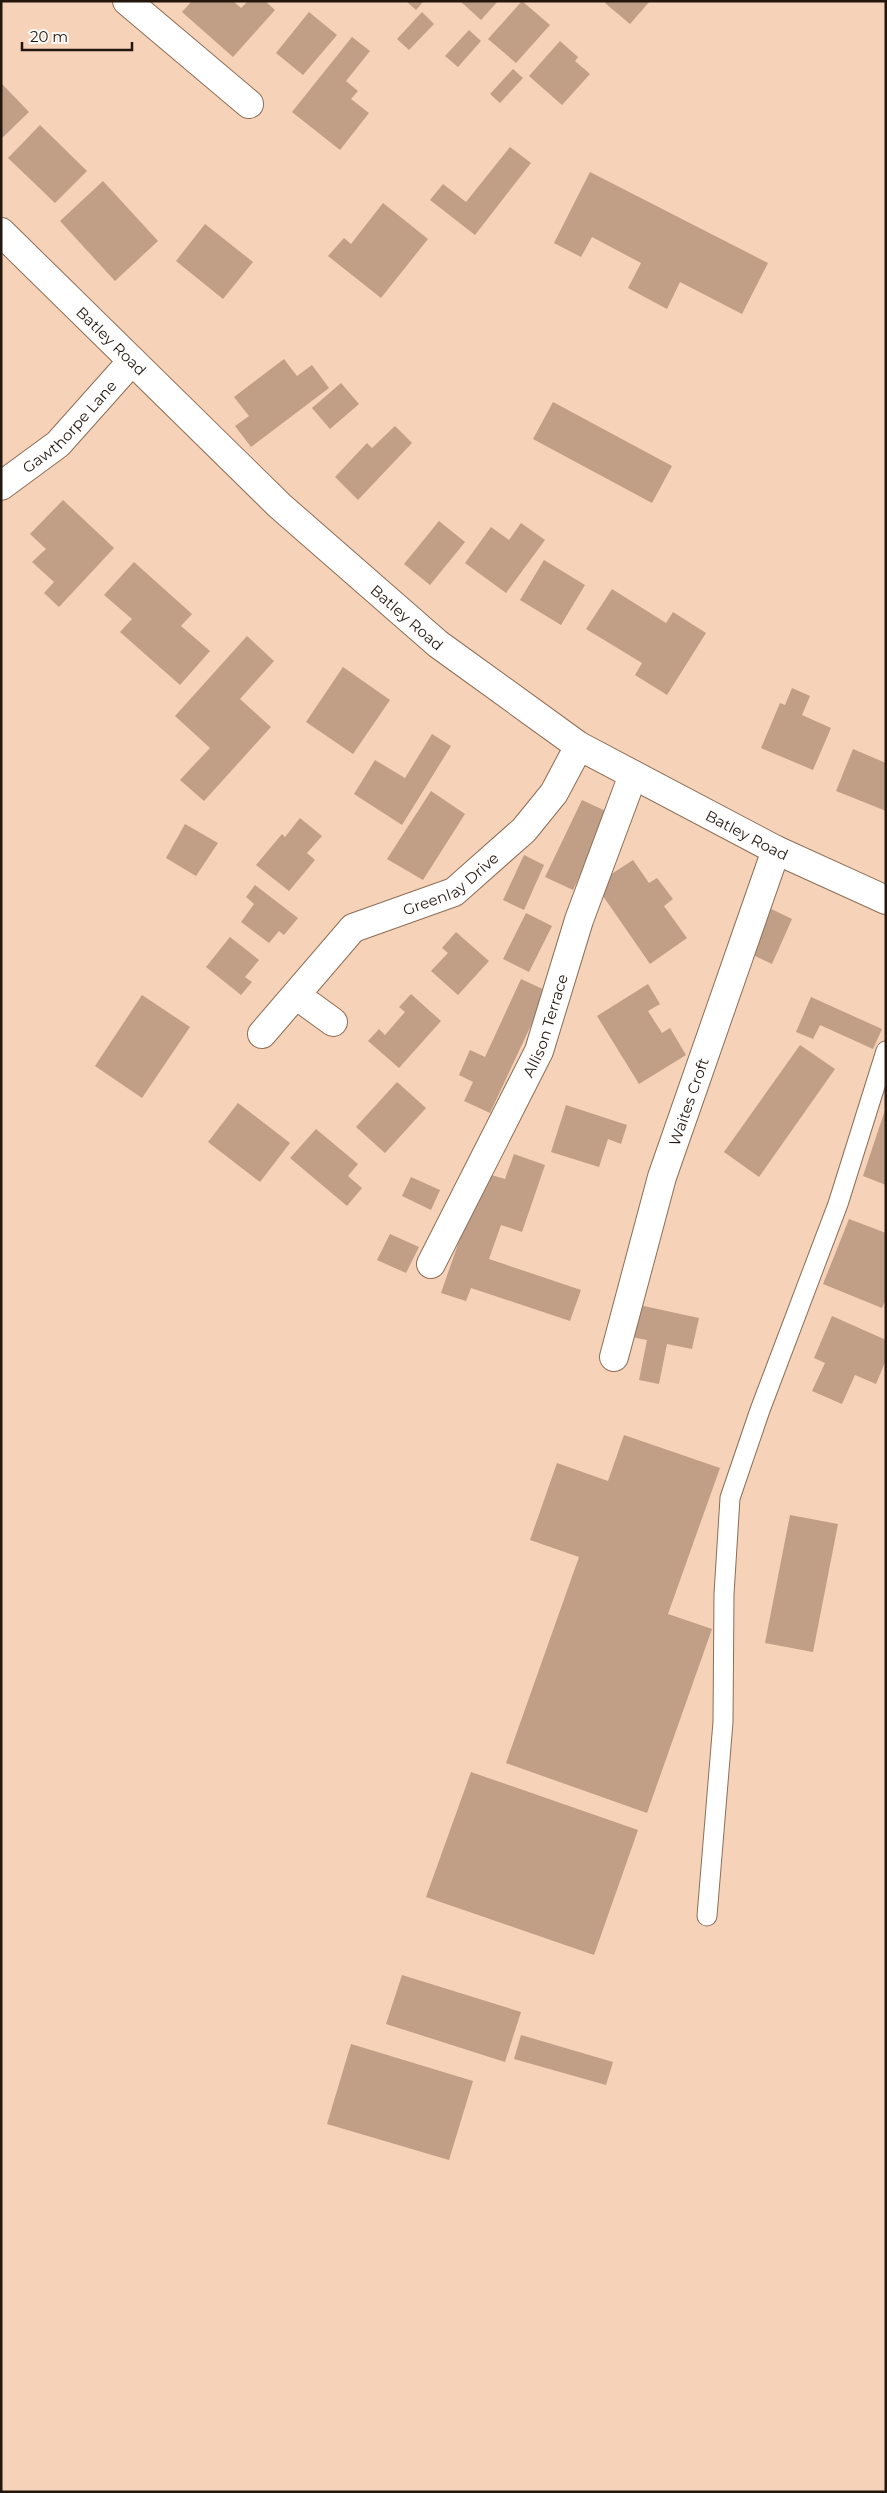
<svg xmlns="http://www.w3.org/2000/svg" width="887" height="2493" font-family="Montserrat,sans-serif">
<rect width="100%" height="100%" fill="#f5d2b8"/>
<g fill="#c09f86">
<path d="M192,1H233L241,8L248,1H265L275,10L233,57L182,12Z"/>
<path d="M406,1H424L416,10Z"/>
<path d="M460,1H498L481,20Z"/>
<path d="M522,1L550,25L516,63L488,39Z"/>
<path d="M607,1H650L630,24L605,3Z"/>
<path d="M309,12L337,35L303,75L276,53Z"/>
<path d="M422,12L434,24L409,50L397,39Z"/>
<path d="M469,30L481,41L458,67L445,56Z"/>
<path d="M352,37L370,51L346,81L358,91L351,99L369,113L340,150L292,112Z"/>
<path d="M560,41L578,57L575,61L590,74L562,105L529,76Z"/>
<path d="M513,69L523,78L500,103L490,94Z"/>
<path d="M1,83L29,112L1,139Z"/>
<path d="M40,125L87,171L55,203L8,158Z"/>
<path d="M510,147L531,163L475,235L430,200L443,184L466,202Z"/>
<path d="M590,172L768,263L742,314L680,282L667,309L628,288L641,263L592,237L581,257L554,243Z"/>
<path d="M103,181L158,241L115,281L60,221Z"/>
<path d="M383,203L428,239L381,298L328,256L344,238L351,244Z"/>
<path d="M205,224L253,262L223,299L176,261Z"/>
<path d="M284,359L297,376L312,365L329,388L251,447L235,426L249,416L234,397Z"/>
<path d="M341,383L359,404L330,429L312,408Z"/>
<path d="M553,402L672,466L652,503L533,439Z"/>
<path d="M395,426L412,443L358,500L335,477L367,443L372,448Z"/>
<path d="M63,500L114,548L59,607L44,593L54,582L32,562L46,549L30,534Z"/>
<path d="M439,521L465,542L430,585L404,564Z"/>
<path d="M521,523L545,540L506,593L465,563L491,527L509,540Z"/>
<path d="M544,560L585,585L561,625L520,600Z"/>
<path d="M134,562L192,614L181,626L210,651L180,685L120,632L132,619L104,595Z"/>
<path d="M612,589L666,623L673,612L706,633L667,695L635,675L642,663L586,629Z"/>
<path d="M247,636L274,661L240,699L271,727L204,801L180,780L210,748L175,716Z"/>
<path d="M343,667L390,700L353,754L306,722Z"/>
<path d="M792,688L810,696L802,715L831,728L813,770L761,748L780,703L785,705Z"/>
<path d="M432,734L451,746L402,825L354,794L375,760L405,778Z"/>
<path d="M853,749L886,763V811L836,791Z"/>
<path d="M431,791L465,814L423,880L387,859Z"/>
<path d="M582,800L610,813L573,890L545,877Z"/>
<path d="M300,818L322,836L307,853L315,860L289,891L256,865L282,834L285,837Z"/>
<path d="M185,824L218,843L196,876L166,858Z"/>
<path d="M524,855L544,865L524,910L503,900Z"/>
<path d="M633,860L649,883L657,878L673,899L664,906L687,938L650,964L603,896L610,875Z"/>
<path d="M255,885L298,918L284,935L279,931L269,943L241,922L254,904L246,897Z"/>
<path d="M767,907L792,919L772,964L747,952Z"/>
<path d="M526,913L552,926L529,972L503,959Z"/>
<path d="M456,932L489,961L458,995L431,971L448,953L442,948Z"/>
<path d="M230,937L259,960L245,977L252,982L241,995L206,967Z"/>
<path d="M521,979L547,991L490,1113L464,1101L473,1082L459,1075L470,1050L485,1057Z"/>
<path d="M648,984L660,1004L648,1011L662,1033L670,1028L686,1055L639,1084L597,1016Z"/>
<path d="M411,994L441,1021L399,1068L368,1041L379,1029L385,1035L405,1012L399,1007Z"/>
<path d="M142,995L190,1027L142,1098L95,1066Z"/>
<path d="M811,997L882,1029L873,1049L820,1025L813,1039L796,1032Z"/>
<path d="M800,1045L835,1069L759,1177L724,1152Z"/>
<path d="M397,1082L426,1108L385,1153L356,1127Z"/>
<path d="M238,1103L290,1143L260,1182L208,1142Z"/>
<path d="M566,1105L627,1125L621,1144L608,1139L599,1167L551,1152Z"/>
<path d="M885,1110H886V1185L863,1176Z"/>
<path d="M316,1129L358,1164L348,1176L362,1188L347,1206L290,1158Z"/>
<path d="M514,1154L545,1165L522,1232L501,1225L489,1259L581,1290L570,1321L471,1288L466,1301L441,1293L465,1224L488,1174L505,1179Z"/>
<path d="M411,1177L440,1190L431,1210L402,1196Z"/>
<path d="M849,1219L886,1233V1299L882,1308L823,1284Z"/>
<path d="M390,1234L419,1247L406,1273L377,1260Z"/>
<path d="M639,1305L699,1318L692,1349L667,1344L659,1384L639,1380L647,1340L632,1337Z"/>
<path d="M832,1316L886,1340V1360L876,1384L855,1375L842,1404L812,1391L825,1363L814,1358Z"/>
<path d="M624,1435L720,1468L668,1614L712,1629L647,1813L506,1763L579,1557L530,1540L557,1463L608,1481Z"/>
<path d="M790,1515L838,1524L813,1652L765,1643Z"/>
<path d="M471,1772L638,1830L594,1955L426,1897Z"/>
<path d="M402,1975L521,2012L505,2062L386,2024Z"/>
<path d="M521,2035L613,2062L606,2085L514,2059Z"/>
<path d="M351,2044L473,2081L449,2160L327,2124Z"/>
</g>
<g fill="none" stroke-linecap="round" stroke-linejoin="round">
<defs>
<path id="lane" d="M707,1916L723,1722L724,1594L730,1498L760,1410L838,1204L886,1051"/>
<g id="street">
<path d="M127,1L249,104"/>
<path id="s1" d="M1,486L58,444L132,361"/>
<path d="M296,995L333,1022"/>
<path id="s2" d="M262,1034L353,928L454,892L524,830L554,793L579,746"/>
<path id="s3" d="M431,1264L539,1051L579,920L633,775"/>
<path id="s4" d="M614,1357L662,1177L776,850"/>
</g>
<g id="secondary">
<path id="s5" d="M1,232L280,506L438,644L579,746L776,850L886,900"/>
</g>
</defs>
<use href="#lane" stroke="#8d6e56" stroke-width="21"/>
<use href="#street" stroke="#8d6e56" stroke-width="30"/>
<use href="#secondary" stroke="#8d6e56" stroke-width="30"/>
<use href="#lane" stroke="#fff" stroke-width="19"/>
<use href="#street" stroke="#fff" stroke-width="28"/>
<use href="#secondary" stroke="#fff" stroke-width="28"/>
</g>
<g text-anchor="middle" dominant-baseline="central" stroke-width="5" stroke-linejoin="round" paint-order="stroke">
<g font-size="15" fill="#23160d" stroke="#fdfaf7">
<text stroke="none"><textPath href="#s5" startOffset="155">Batley Road</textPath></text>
<text stroke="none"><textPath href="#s1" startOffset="91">Gawthorpe Lane</textPath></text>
<text stroke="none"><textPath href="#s5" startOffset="560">Batley Road</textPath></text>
<text stroke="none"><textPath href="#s5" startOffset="965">Batley Road</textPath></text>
<text stroke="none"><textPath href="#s2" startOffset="248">Greenlay Drive</textPath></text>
<text stroke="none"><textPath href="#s3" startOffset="265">Allison Terrace</textPath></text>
<text stroke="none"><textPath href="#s4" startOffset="266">Waites Croft</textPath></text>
</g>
</g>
<rect width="887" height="2493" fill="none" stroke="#23160d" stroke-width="5"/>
<path d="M22 42v8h110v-8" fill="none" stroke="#23160d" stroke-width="2.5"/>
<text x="30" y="42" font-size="15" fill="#23160d" stroke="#fdfaf7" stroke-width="4" paint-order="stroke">20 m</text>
</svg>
